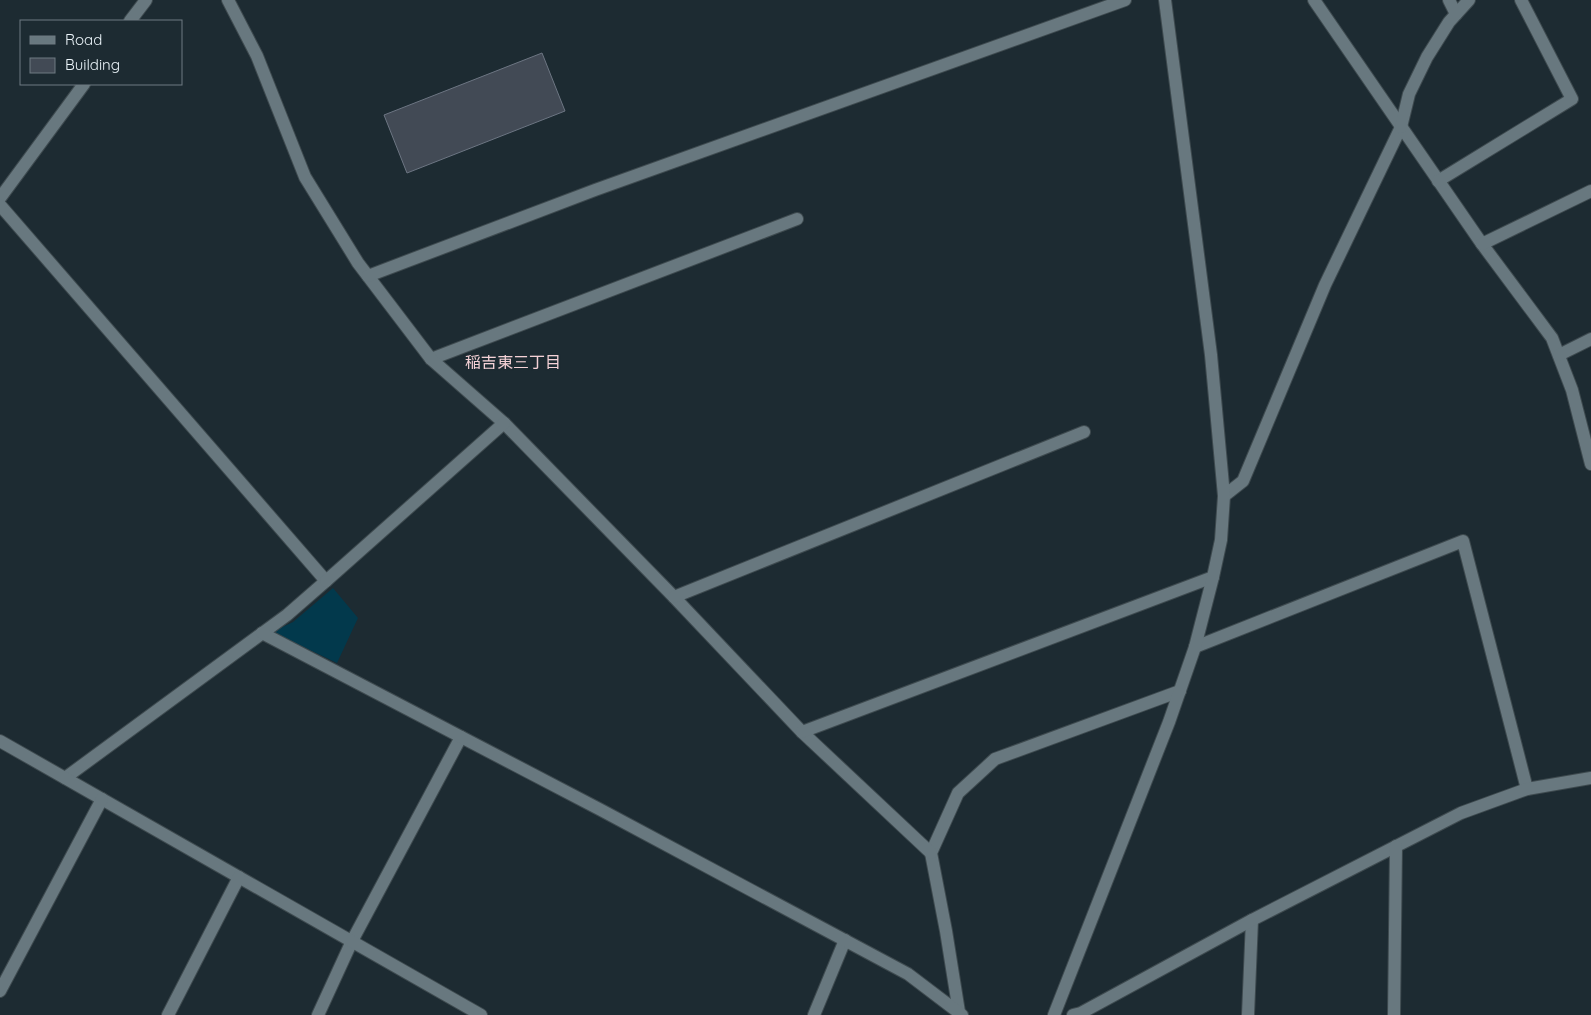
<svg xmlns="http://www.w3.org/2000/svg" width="1591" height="1015" font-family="Quicksand,'Noto Sans JP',sans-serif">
<rect width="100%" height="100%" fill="#1d2b32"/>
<path fill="#02394c" d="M333,588L358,618L337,663L272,632L293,622Z"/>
<path fill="#424a55" stroke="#6d7683" d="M542,53L565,111L407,173L384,115Z"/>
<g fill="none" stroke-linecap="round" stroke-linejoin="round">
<defs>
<g id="service">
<path d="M1449,0L1456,14"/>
<path d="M431,359L797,219"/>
<path d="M1224,496L1243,481L1325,285L1401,127"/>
<path d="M1195,647L1463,541L1527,789"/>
<path d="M959,1012L946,931L931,853L958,793L995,759L1180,691"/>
<path d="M318,1015L352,941L461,737"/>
<path d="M814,1015L845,940"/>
<path d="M1248,1015L1252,920"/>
</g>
<g id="minor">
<path d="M228,0L257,56L305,177L358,263L431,359L504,423L674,597L802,732L931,853"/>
<path d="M1314,0L1482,244L1552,338L1572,390L1591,464"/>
<path d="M130,21L146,0"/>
<path d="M1401,127L1409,94L1427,57L1449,22L1469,0"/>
<path d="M1438,181L1572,99L1521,0"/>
<path d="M0,198L84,84"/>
<path d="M0,205L326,581L287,615L65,778"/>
<path d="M1482,244L1591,191"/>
<path d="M368,276L595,190L1125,0"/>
<path d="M1559,355L1591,339"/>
<path d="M326,581L504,423"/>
<path d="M674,597L1084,432"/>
<path d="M262,633L601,810L908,974L962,1015"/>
<path d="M802,732L1213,577"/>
<path d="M0,741L481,1015"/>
<path d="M0,991L102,799"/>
<path d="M168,1015L239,877"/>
<path d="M1073,1015L1081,1013L1252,920L1461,813L1527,789L1591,778"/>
<path d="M1394,1015L1396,846"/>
</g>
<path id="tertiary" d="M1054,1015L1169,722L1195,647L1213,577L1221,540L1224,496L1211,355L1165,0"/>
</defs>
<use href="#service" stroke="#3e4a4f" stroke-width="14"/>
<use href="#minor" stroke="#3e4a4f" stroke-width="14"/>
<use href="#tertiary" stroke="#3e4a4f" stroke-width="14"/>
<use href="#service" stroke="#68787f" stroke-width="12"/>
<use href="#minor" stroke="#68787f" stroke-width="12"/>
<use href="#tertiary" stroke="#68787f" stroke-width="12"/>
</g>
<g text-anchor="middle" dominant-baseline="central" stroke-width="4" stroke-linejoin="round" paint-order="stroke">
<g font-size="16" fill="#f4d1d6" stroke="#1d2b32">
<text x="513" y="362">稲吉東三丁目</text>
</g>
</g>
<rect x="20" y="20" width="162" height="65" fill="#1d2b32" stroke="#6f7b82"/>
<rect x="30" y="36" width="25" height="8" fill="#68787f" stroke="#6f7b82"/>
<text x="65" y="45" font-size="15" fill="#ebf4f9">Road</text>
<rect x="30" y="58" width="25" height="15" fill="#424a55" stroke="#6f7b82"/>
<text x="65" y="70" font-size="15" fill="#ebf4f9">Building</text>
</svg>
